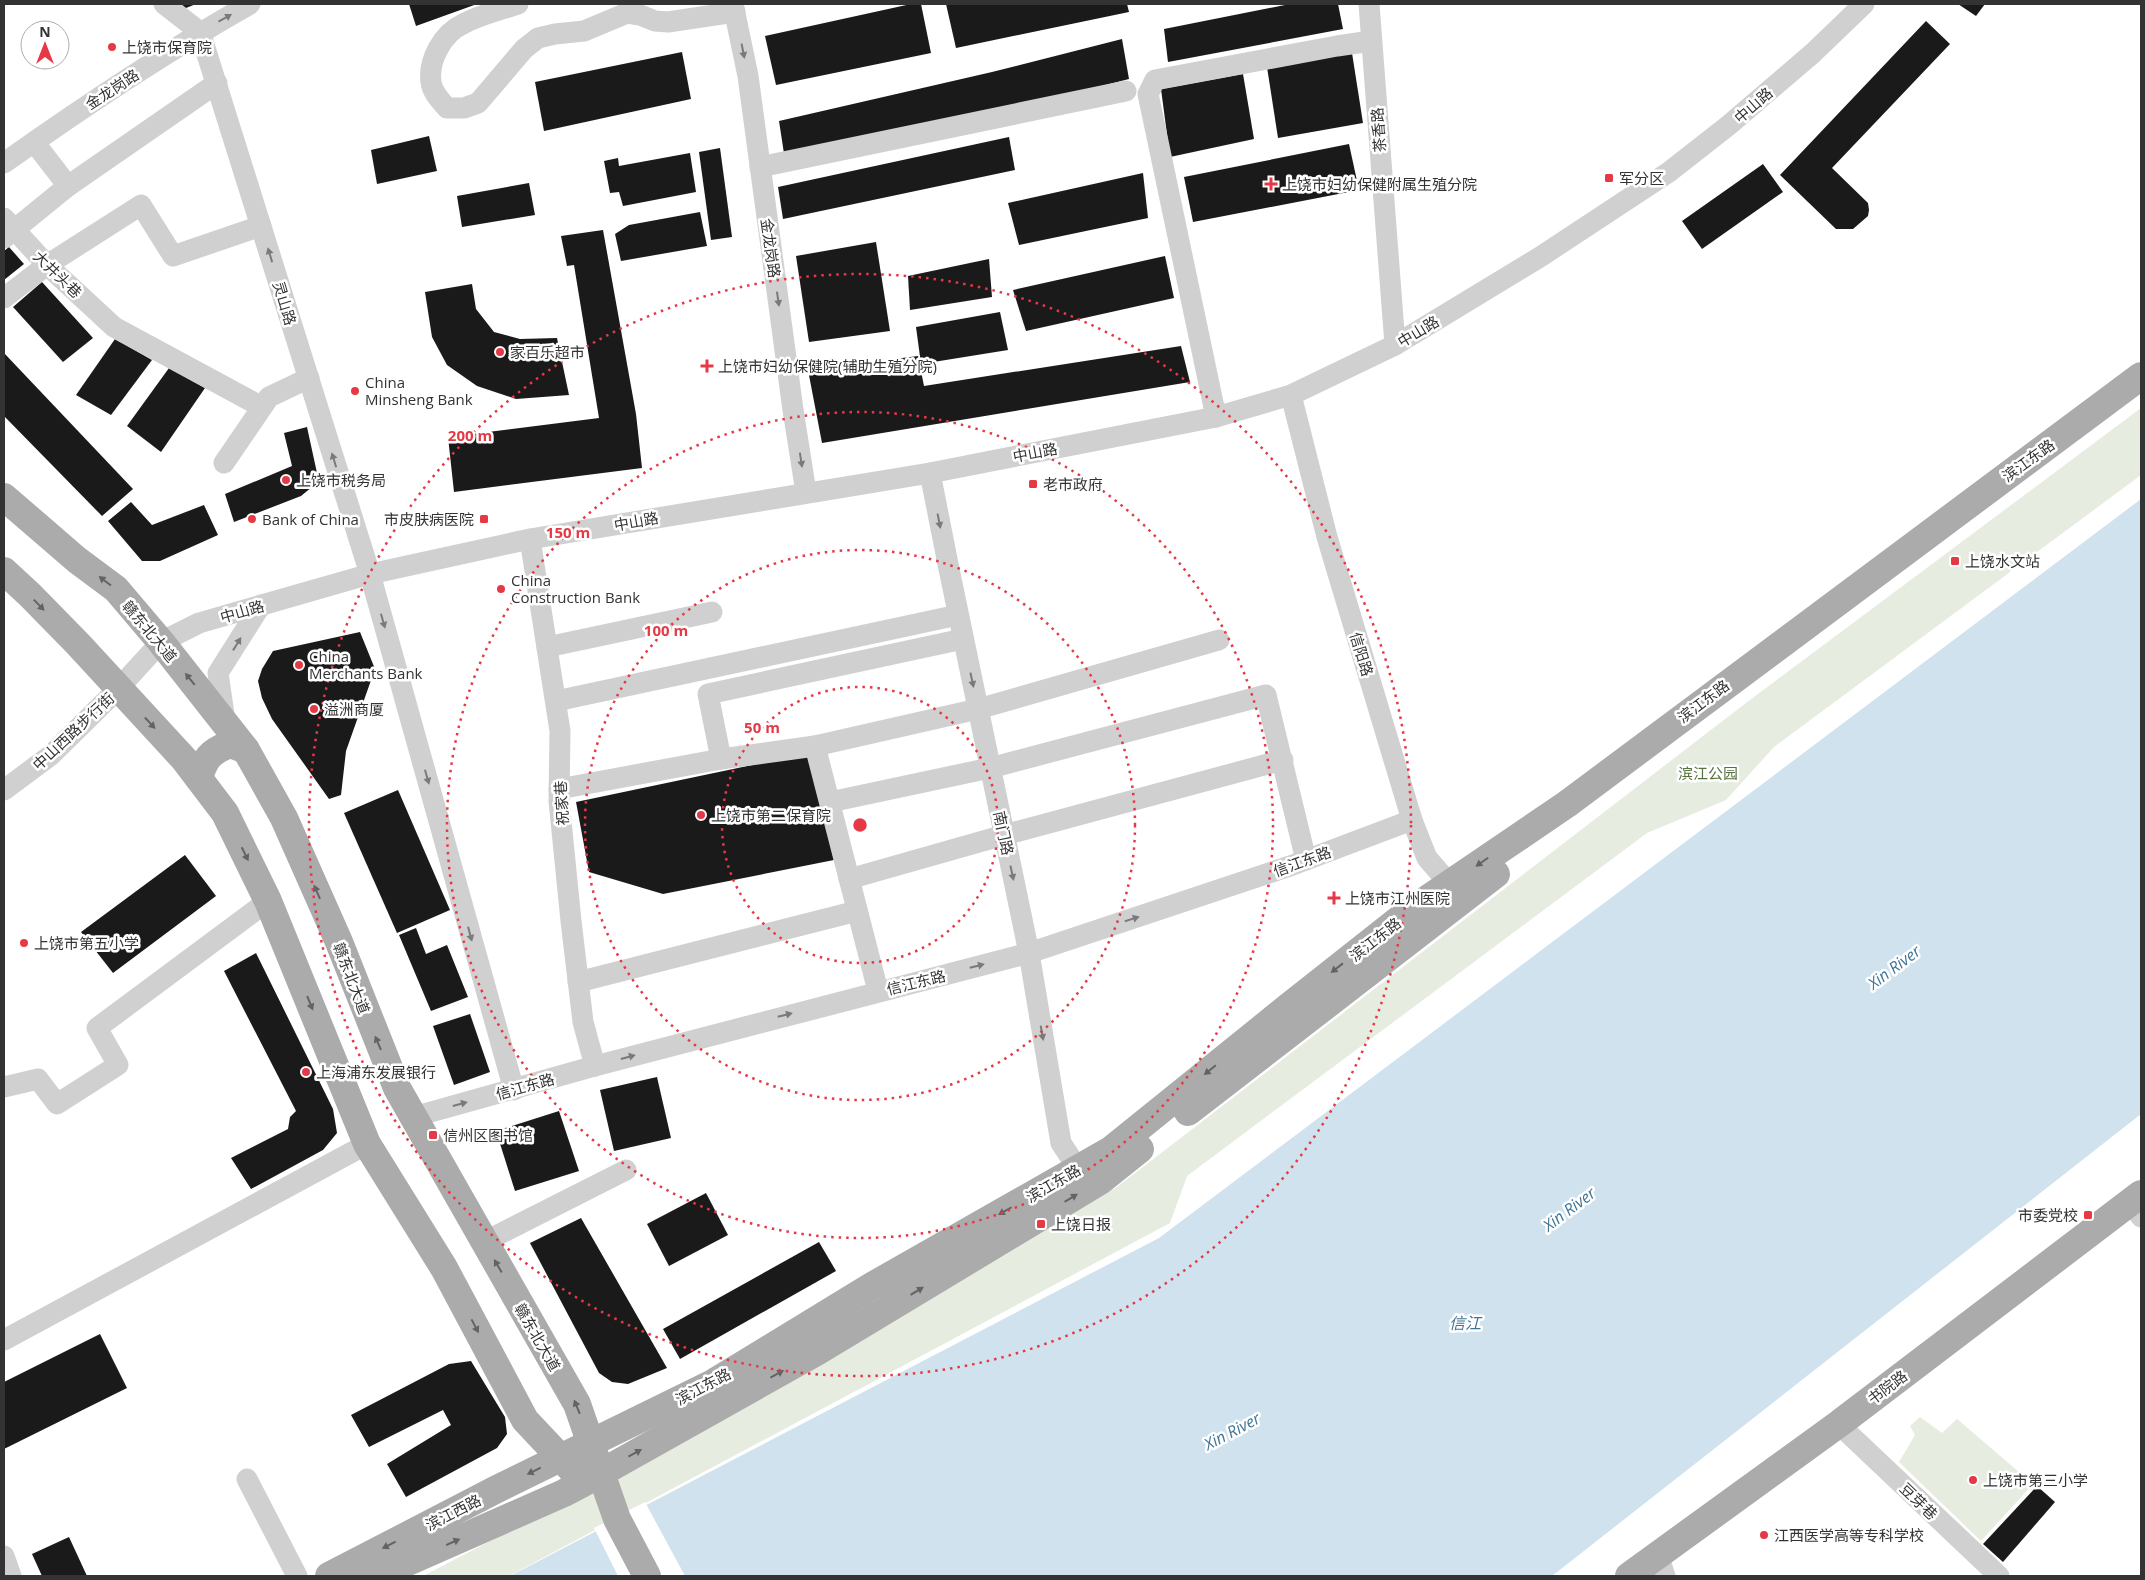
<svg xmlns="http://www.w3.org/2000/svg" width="2145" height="1580" font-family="'Open Sans','Noto Sans SC',sans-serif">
<rect width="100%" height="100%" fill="#fff"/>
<g fill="#e6ecdf">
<path d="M2141,408V475L1774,747L1726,800L1647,833L1187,1176L1170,1223L509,1576H423L658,1454L1117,1187L1742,706Z"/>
<path d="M1920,1417L1942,1433L1957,1419L2033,1484L1981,1541L1899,1462L1915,1435L1910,1426Z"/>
</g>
<path fill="#cfe2ee" d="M2141,499V1114L1552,1576H510L1159,1238Z"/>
<path fill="#fff" d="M645,1502L685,1576H618L594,1528Z"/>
<g fill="#1a1a1a">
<path d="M177,4H196L181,10Z"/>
<path d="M409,4H477L416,26Z"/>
<path d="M911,4H921L931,53L776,85L765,36Z"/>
<path d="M946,4H1127L1129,12L956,48Z"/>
<path d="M1290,4H1338L1343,29L1168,62L1164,29Z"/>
<path d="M1958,4H1985L1976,16Z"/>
<path d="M1926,21L1950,44L1832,168L1868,203L1869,210L1868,216L1853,229H1836L1780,175Z"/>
<path d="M1122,39L1129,79L1003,111L785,160L779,121L992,72Z"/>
<path d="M682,52L691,99L544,131L535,82Z"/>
<path d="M1352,53L1363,123L1278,138L1267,67Z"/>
<path d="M1243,74L1254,139L1170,157L1161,89Z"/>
<path d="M429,136L437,171L377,184L371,150Z"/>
<path d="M1009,137L1015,170L783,219L778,187Z"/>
<path d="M1349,144L1359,190L1193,222L1184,177Z"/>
<path d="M720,148L732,237L711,240L699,152Z"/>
<path d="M690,153L696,192L623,206L619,192L610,193L604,161L618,158L619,166Z"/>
<path d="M1763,164L1783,192L1702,249L1682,221Z"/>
<path d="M1143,173L1148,218L1019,245L1008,203Z"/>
<path d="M529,183L535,215L462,227L457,196Z"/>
<path d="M700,212L707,246L621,261L615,234L629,225Z"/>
<path d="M603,230L636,414L642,468L454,492L448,437L599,418L574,265L567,266L561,236Z"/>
<path d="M876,242L890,331L809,342L796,256Z"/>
<path d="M9,247L24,264L4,280V251Z"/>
<path d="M1165,256L1174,298L1026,331L1013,290Z"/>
<path d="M989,259L992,297L910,310L908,276Z"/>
<path d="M42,282L93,338L63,362L13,307Z"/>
<path d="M472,284L476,309L494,332L520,339L557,338L569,395L516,399L477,386L447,365L432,337L425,292Z"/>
<path d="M1000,312L1008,350L921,364L916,327Z"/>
<path d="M115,339L152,360L111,415L76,395Z"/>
<path d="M1181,346L1190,382L822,443L808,370L918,356L924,386Z"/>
<path d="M4,353L133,489L102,516L4,416Z"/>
<path d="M169,368L205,388L161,452L127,426Z"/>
<path d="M307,427L317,473L312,487L301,496L234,522L225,494L292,466L284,433Z"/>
<path d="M131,502L152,525L204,505L218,535L160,561H142L108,521Z"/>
<path d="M360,632L375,669L346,751L341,795L329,799L272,719L262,698L258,681L262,669L273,651Z"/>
<path d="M809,753L834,860L663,894L589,872L576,802Z"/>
<path d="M398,790L450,910L397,933L344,813Z"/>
<path d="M185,855L216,896L113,973L81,932Z"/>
<path d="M416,928L426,954L447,945L468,997L431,1011L399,935Z"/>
<path d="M256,953L333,1109L337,1133L323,1150L251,1189L231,1158L288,1129L290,1117L296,1111L224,971Z"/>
<path d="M470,1014L490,1072L454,1085L433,1026Z"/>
<path d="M657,1077L671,1138L614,1151L600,1090Z"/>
<path d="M559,1111L579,1171L515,1191L496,1131Z"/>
<path d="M706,1193L728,1235L669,1266L647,1224Z"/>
<path d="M581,1218L667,1368L628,1384L612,1382L599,1373L530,1243Z"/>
<path d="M819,1242L836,1271L680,1359L663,1329Z"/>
<path d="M100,1334L127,1388L4,1449V1382Z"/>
<path d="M471,1361L505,1417L507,1434L497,1448L406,1497L387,1464L451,1425L443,1410L369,1447L351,1415L449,1364Z"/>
<path d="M2037,1486L2055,1502L2003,1562L1983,1544Z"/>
<path d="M69,1537L87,1576H42L32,1554Z"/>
</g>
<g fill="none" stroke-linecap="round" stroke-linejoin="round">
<g stroke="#d0d0d0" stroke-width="21">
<path d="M164,4L200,32"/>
<path d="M518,4C500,10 480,15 463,24C443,33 428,60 431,82C432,92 440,100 447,108H464L478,103L524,49L538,38L555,34L584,31L627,13L640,15L655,21L668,22L735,12"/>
<path d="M733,4L748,76L793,410L806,492"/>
<path d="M1369,4L1395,345"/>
<path d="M200,32L370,574L514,1090"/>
<path d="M34,142L68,186L217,83"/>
<path d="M4,163C83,107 165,52 250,4"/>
<path d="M760,167L1126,91"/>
<path d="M4,218L47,265L114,327L262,407"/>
<path d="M4,238L68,186"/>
<path d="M4,298L47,265L141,205L173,256L261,226"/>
<path d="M1291,395L1327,537L1412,820L1427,858L1460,896"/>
<path d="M1216,417L1148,94L1155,80L1337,46L1371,41"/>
<path d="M224,463L269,397L309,378"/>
<path d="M930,473L949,569L1029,953L1061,1143L1078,1169L1089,1180"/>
<path d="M530,539L560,731L559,801L571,921L583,1022L595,1066"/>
<path d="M963,639L708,694L721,759L815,746L978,709L1219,640"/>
<path d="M547,647L712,612"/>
<path d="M556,701L958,615"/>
<path d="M225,721L218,673L261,605"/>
<path d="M815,746L878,991"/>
<path d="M559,789L721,759"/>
<path d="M4,790L51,755L118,689L161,642L199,623L370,574L530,539L930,473L1216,417L1291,395L1395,345L1540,257L1669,172L1729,125L1813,53L1864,4"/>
<path d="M830,802L990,768L1266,695L1306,860"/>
<path d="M849,879L1004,835L1283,760"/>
<path d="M578,982L857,911"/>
<path d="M4,1087L38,1079L57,1104L118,1065L97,1028L268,901"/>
<path d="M413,1117L595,1066L1029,953L1290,866L1412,820"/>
<path d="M2131,1202L2141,1217"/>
<path d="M484,1242L626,1170"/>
<path d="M4,1340L367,1144"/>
<path d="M1840,1423L1848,1433L1999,1576"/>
<path d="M247,1479L297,1576"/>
<path d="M1658,1555L1665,1576"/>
<path d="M4,1556L11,1576"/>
</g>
<g stroke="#ababab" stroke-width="28">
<path d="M4,497L77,560L116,589L161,642L246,750L284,818L339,942L397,1088L577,1404L617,1519L647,1576"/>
<path d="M4,571L30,595L78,644L184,759L225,813L268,901L367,1144L444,1268L525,1420L572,1470"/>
<path d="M199,778C205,758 210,752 230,744L246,750"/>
<path d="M1188,1112L1496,874"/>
<path d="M329,1576L497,1489L713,1383L872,1286L1111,1150L1287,1008L1411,910L1567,804L2141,376"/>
<path d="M376,1576L564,1493L583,1483L818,1351L1100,1181L1140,1149"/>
<path d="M1629,1576L1840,1423L2141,1194"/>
</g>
</g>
<defs><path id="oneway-solid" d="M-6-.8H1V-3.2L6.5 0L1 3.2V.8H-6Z" transform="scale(1.25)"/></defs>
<g fill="#7a7a7a">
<use href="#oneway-solid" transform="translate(225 18) rotate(-29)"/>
<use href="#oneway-solid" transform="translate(743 51) rotate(79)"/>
<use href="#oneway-solid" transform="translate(270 255) rotate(-107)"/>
<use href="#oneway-solid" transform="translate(778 299) rotate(82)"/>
<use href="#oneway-solid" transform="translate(334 460) rotate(-107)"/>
<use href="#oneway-solid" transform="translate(801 460) rotate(81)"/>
<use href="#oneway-solid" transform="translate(939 521) rotate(79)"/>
<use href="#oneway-solid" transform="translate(383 621) rotate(74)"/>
<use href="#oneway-solid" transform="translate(237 644) rotate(-58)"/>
<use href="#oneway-solid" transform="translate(972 680) rotate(78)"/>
<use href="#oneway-solid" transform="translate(427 777) rotate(74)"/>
<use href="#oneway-solid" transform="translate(1012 873) rotate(78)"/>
<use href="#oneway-solid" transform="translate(1132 919) rotate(-18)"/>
<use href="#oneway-solid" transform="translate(470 934) rotate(75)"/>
<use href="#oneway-solid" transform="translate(977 966) rotate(-14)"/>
<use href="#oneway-solid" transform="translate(785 1015) rotate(-14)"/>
<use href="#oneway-solid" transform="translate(1042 1033) rotate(80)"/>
<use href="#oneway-solid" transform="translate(628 1057) rotate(-15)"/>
<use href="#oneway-solid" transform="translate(460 1104) rotate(-15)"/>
</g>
<g fill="#636363">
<use href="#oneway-solid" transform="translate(105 581) rotate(-143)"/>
<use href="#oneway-solid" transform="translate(39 605) rotate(46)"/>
<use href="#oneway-solid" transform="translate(190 679) rotate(-129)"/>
<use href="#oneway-solid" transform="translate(150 723) rotate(47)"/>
<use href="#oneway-solid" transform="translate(245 854) rotate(64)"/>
<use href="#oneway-solid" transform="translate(1482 862) rotate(145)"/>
<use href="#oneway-solid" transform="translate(317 892) rotate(-114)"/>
<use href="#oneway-solid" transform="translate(1337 968) rotate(142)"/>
<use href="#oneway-solid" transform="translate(310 1003) rotate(68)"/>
<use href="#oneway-solid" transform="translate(378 1043) rotate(-113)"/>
<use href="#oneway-solid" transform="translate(1210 1070) rotate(141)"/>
<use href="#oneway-solid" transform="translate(1071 1198) rotate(-31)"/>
<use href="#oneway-solid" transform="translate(1005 1211) rotate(150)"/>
<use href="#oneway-solid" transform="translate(498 1266) rotate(-120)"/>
<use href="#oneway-solid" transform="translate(917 1291) rotate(-31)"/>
<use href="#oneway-solid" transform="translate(475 1326) rotate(62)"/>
<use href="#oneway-solid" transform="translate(777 1374) rotate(-29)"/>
<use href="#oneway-solid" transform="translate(577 1407) rotate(-112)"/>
<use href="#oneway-solid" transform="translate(635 1453) rotate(-29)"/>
<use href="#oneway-solid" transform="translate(534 1471) rotate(154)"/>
<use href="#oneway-solid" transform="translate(453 1542) rotate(-24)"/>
<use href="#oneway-solid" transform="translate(389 1545) rotate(153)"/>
</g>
<g fill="none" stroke="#e63946" stroke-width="2.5" stroke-dasharray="2.5 5">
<circle cx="860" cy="825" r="138"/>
<circle cx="860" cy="825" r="275"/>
<circle cx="860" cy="825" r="413"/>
<circle cx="860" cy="825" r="551"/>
</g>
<g fill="#e63946" stroke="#fff" stroke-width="2">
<circle cx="112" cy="47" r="5"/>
<rect x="1604" y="173" width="10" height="10" rx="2.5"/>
<path d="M1268.5 176.5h5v5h5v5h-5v5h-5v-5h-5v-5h5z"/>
<circle cx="500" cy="352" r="5"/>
<path d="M704.5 358.5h5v5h5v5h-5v5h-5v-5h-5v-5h5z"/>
<circle cx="355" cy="391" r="5"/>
<circle cx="286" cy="480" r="5"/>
<rect x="1028" y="479" width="10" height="10" rx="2.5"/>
<circle cx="252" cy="519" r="5"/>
<rect x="479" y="514" width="10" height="10" rx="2.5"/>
<rect x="1950" y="556" width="10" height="10" rx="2.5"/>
<circle cx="501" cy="589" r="5"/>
<circle cx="299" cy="665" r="5"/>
<circle cx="314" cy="709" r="5"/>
<circle cx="701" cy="815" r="5"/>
<path d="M1331.5 890.5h5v5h5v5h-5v5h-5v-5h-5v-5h5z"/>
<circle cx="24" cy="943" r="5"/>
<circle cx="306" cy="1072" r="5"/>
<rect x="428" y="1130" width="10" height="10" rx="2.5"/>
<rect x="2083" y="1210" width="10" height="10" rx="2.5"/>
<rect x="1036" y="1219" width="10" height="10" rx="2.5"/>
<circle cx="1973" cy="1480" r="5"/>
<circle cx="1764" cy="1535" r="5"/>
</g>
<g text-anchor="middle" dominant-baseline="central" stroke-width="5" stroke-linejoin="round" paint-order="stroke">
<g font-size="15" fill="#333" stroke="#fff" text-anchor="start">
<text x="122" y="47">上饶市保育院</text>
<text x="1619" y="178">军分区</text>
<text x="1282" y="184">上饶市妇幼保健附属生殖分院</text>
<text x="510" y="352">家百乐超市</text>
<text x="718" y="366">上饶市妇幼保健院(辅助生殖分院)</text>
<text x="365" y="382">China<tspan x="365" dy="17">Minsheng Bank</tspan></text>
<text x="296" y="480">上饶市税务局</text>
<text x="1043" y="484">老市政府</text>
<text x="262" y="519">Bank of China</text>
<text x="474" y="519" text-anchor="end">市皮肤病医院</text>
<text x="1965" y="561">上饶水文站</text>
<text x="511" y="580">China<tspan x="511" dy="17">Construction Bank</tspan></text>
<text x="309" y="656">China<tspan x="309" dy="17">Merchants Bank</tspan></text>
<text x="324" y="709">溢洲商厦</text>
<text x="711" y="815">上饶市第二保育院</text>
<text x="1345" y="898">上饶市江州医院</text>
<text x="34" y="943">上饶市第五小学</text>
<text x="316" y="1072">上海浦东发展银行</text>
<text x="443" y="1135">信州区图书馆</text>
<text x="2078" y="1215" text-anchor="end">市委党校</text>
<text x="1051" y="1224">上饶日报</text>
<text x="1983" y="1480">上饶市第三小学</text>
<text x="1774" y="1535">江西医学高等专科学校</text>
</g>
<g font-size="15" fill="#333" stroke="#fff">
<text transform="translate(112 89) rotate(-33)">金龙岗路</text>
<text transform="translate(1753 105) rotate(-41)">中山路</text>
<text transform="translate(1378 130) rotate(-94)">茶香路</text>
<text transform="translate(771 248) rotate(82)">金龙岗路</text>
<text transform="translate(58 274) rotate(44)">大井头巷</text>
<text transform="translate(285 303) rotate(73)">灵山路</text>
<text transform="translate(1418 331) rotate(-31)">中山路</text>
<text transform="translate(1035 452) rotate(-11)">中山路</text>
<text transform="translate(2028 460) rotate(-36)">滨江东路</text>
<text transform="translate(636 521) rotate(-10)">中山路</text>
<text transform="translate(242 611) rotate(-16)">中山路</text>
<text transform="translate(150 631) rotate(50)">赣东北大道</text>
<text transform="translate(1362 654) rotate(73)">信阳路</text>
<text transform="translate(1703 701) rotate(-37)">滨江东路</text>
<text transform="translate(73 731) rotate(-43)">中山西路步行街</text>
<text transform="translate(561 803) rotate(-93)">祝家巷</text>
<text transform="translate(1004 833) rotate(78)">南门路</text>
<text transform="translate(1302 861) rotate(-20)">信江东路</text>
<text transform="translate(1375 939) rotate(-38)">滨江东路</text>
<text transform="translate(352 978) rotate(69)">赣东北大道</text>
<text transform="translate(916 982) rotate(-14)">信江东路</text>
<text transform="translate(525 1086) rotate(-16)">信江东路</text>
<text transform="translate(1053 1183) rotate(-30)">滨江东路</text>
<text transform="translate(538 1337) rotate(60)">赣东北大道</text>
<text transform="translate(703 1386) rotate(-28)">滨江东路</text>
<text transform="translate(1887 1387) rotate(-37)">书院路</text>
<text transform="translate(1919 1501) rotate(44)">豆芽巷</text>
<text transform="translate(453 1512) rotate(-27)">滨江西路</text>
</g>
<g font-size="15" fill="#56703f" stroke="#fff">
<text x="1708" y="773">滨江公园</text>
</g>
<g font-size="16" font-style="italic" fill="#3f7597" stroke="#fff">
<text transform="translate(1894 967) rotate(-37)">Xin River</text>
<text transform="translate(1569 1209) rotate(-37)">Xin River</text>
<text x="1465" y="1323">信江</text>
<text transform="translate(1232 1431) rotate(-28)">Xin River</text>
</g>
</g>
<circle cx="860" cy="825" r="8" fill="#e63946" stroke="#fff" stroke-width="2.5"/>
<g font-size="15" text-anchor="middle" font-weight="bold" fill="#e63946" stroke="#fff" stroke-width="5" stroke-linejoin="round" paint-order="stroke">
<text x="470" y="441">200 m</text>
<text x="568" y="538">150 m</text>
<text x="666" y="636">100 m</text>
<text x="762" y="733">50 m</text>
</g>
<rect width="2145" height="1580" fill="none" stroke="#333333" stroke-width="10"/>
<g transform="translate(45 45)"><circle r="24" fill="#ffffff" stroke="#adadad"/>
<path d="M0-4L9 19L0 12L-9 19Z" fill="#e63946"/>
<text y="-8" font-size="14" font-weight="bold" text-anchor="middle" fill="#333333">N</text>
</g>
</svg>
